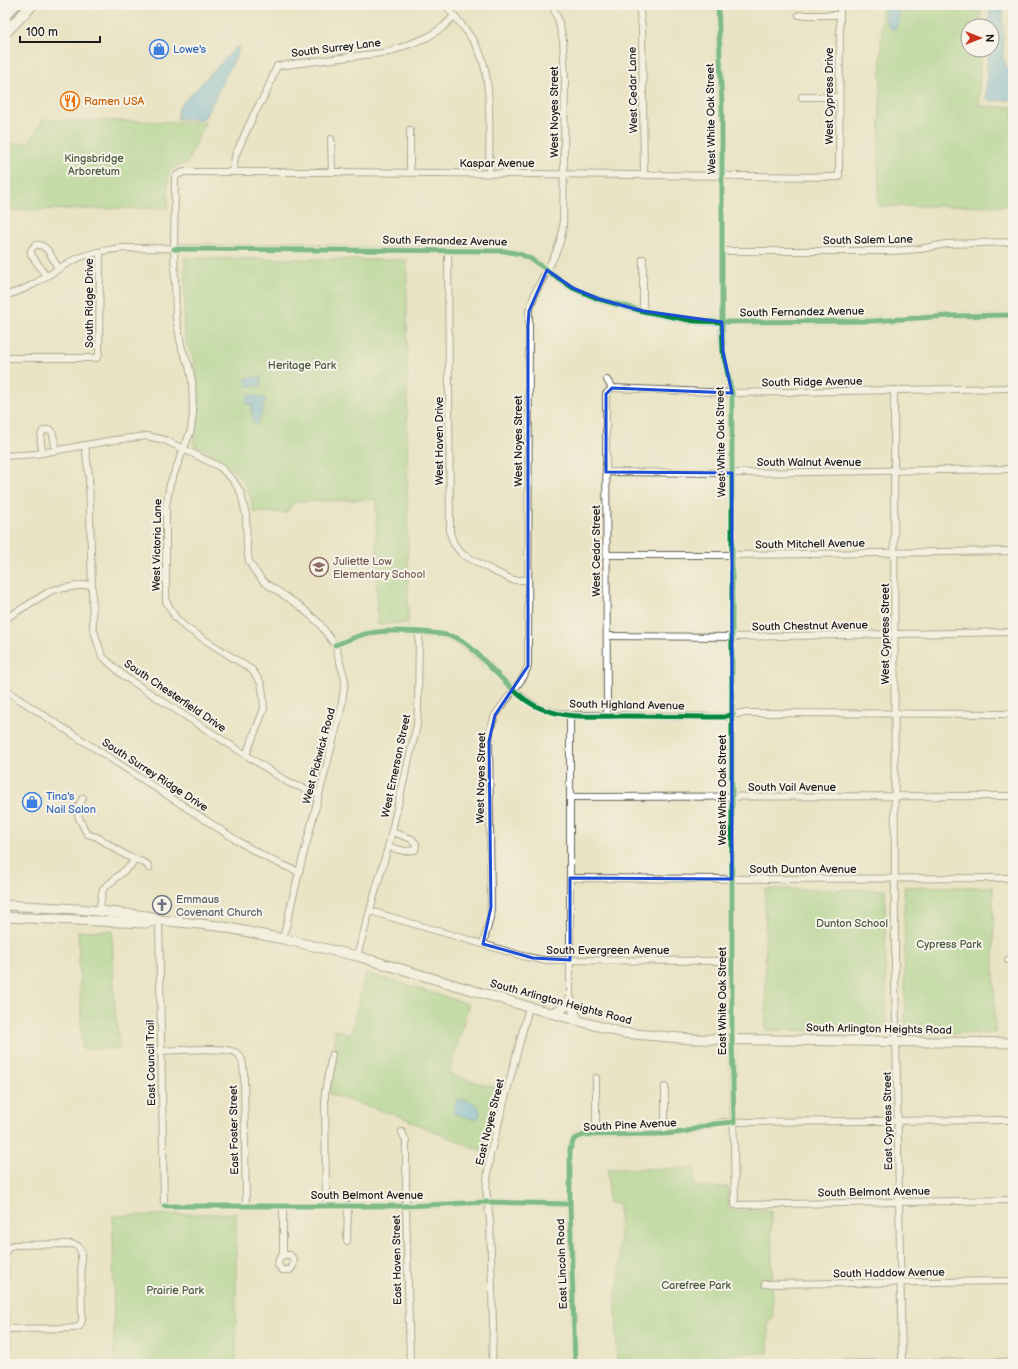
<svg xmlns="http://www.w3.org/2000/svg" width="1018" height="1369" font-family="'Balsamiq Sans',sans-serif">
<rect width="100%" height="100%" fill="#f7f3e8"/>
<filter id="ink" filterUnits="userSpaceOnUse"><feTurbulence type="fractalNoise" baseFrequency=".025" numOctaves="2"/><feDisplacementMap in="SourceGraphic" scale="8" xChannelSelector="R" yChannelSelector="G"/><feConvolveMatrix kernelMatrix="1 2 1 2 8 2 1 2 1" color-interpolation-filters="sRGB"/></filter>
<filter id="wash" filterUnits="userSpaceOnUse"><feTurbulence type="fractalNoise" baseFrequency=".012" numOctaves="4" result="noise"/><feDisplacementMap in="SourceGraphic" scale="16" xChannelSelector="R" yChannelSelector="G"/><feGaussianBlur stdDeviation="0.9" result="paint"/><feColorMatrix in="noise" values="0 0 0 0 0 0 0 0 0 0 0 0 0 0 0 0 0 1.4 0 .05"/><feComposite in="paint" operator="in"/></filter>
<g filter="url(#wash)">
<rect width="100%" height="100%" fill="#eae4c5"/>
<g fill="#97d083" stroke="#5a7650">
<path d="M882,5H981V26H968V50H980L979,106L1013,107V206H878Z"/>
<path d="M43,120L205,122L187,164C177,166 171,166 168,176V208L5,210V144L29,143Z"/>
<path d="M185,258L407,260L408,623L377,624L376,499L294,502L286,513L253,512C252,506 252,500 249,494C240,469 216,455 193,444L200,407L196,365L187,344L183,329L185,302Z"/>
<path d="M904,887H993L995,1033H907L905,1031Z"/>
<path d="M765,889L885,890L886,1031L766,1030Z"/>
<path d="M78,931H112L115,1012L120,1049H82Z"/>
<path d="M366,973L469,1004L449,1074L499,1089L482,1151L416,1124L402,1117L329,1094L335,1052V1029L350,1035Z"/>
<path d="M695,1168V1187H728V1207L733,1211L771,1210L773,1319H768V1353L729,1354V1362L617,1364L616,1292L620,1277L619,1203H608V1169Z"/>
<path d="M236,1213V1364H114L113,1216Z"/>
</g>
<g fill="#66b3df" stroke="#41687e">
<path d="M885,5H899V23L896,28L891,29C885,21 884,15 885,5Z"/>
<path d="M990,5H1003V57L1006,65L1012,74V96L1010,100L990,101L986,97L988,50H992V26H989Z"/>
<path d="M236,47H238L239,50L205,117L201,119H179L177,118L179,107Z"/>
<path d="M261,377V386H247L246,378Z"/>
<path d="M249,394L264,399V398L266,399L262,411L263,414H261L257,425L252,421L254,415L251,414L252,410L251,408L253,406L245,403Z"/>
<path d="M458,1099C466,1100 474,1101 479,1108L480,1113L478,1118L472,1119L453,1113L455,1104Z"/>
</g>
</g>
<g filter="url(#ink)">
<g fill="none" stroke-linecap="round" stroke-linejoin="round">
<defs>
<g id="street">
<path d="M445,5C457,19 470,33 478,49C493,76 489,141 489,173"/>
<path d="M639,5L642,28L644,174"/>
<path d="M718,5L722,108V322L723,351L732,393V1039L735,1205L1013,1200"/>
<path d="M799,15H840"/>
<path d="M802,97H839"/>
<path d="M331,139L332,172"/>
<path d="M233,172L235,156L254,114L266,93L277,66L389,52L428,37L443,27L454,16"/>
<path d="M410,172V130"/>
<path d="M448,251L450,533L454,544L462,554L493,571L513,580H528"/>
<path d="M722,251H892L920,249L946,244L1013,242"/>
<path d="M46,276L31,254V250L35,245C47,242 53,260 58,268"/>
<path d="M5,295C30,291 50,272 72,261C87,253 106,250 123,248L504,251L520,254L531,259L573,288L599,299L643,311L694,321L722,322L873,321L949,316L1013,315"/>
<path d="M643,311V259"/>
<path d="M5,358H97L99,354L100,252"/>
<path d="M607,380L612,388"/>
<path d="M612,388L732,393L1013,388"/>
<path d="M894,390L895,977L902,1363"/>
<path d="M85,446L89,476L93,628L102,656L125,677L246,755L289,783L319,794"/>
<path d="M43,453C41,445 39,438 43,431L45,430H51L53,434L56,451"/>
<path d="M5,456L36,454L114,440L147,436L165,440L220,467L233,480L241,493L246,515L247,547L249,561L254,570L264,582L300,606L319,623L335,645L345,680L341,710L299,872L283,939"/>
<path d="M606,472L732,473L1013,469"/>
<path d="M607,555H732L1013,551"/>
<path d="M5,619L52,590L91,584"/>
<path d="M607,636L732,637L1013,632"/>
<path d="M335,645C346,641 358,635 370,633C388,629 444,631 460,640C469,645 477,654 485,662C500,676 519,698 538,707C548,712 560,713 570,715L724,717L741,713L1013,714"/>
<path d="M5,688L14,696L241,843L269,859L299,872"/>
<path d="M607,716L606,394L612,388"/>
<path d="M246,755L264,709L263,694L261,683L252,670L185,627L175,617L166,601V506L170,484L191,430L193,413L192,381L189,366L182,349L176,318L174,249L175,178L177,175L184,172H332L839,177L840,5"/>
<path d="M570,797L1013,796"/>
<path d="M83,798L77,809L79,818L87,834L97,837L127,856L147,864L149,868"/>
<path d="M388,847L405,851L415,850L416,844L412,839L392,832"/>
<path d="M570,878L732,879L1013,878"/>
<path d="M99,911L103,889L131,865L134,859"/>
<path d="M370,911L523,956L542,960L732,961"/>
<path d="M159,920L164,1206H406L487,1202L570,1204"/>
<path d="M483,944L490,918L491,907L489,741L490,730L495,715L524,676L528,666L529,311C531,305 533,299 535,293C545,271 561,251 563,226L565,79L563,40L558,19L552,5"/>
<path d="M357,956L388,847L417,725L418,708L419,632"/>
<path d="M1008,960H1013"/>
<path d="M570,1000V715"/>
<path d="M161,1051C176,1051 228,1045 238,1054C244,1059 243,1068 244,1075L246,1206"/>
<path d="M596,1078V1134"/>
<path d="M665,1087V1134"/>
<path d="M402,1132L406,1141V1206L410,1364"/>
<path d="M326,1205L325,1092L332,1055"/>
<path d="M283,1206V1255L279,1259L278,1265L282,1270H290L293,1266L294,1260L290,1255H283"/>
<path d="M347,1241L348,1205"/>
<path d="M5,1255C6,1249 8,1247 14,1245L72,1244L78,1246L81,1251L82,1320L80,1326L74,1328L6,1329"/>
<path d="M5,1262V1354"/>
<path d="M765,1284L1013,1281"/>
<path d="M492,1364L493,1324L490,1221L486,1189L490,1155L529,1007"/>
<path d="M575,1364L570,1204V1149L574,1139L584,1135L665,1134L684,1132L713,1124L724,1122L1013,1120"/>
<path d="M797,1364L1013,1362"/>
</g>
<g id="secondary">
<path d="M5,905L77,909L148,916L159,920L219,926L283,939L357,956L529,1007L623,1033L692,1039L1013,1043"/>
<path d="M5,917L145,923L158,920"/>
<path d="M570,1000L577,1020"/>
<path d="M550,1013C560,1011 565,1008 570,1000"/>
</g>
<g id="primary">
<path d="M5,15L15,5"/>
<path d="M5,33L32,5"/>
</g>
</defs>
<use href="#street" stroke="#646257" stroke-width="8"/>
<use href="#secondary" stroke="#646257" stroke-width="11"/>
<use href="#primary" stroke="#646257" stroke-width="12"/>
<use href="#street" stroke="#fff" stroke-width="6"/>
<use href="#secondary" stroke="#fff" stroke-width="9"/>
<use href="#primary" stroke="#fff" stroke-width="10"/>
<defs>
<g id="cycleway">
<path d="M174,249L504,251L520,254L531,259L573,288L599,299L643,311L694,321L722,322L873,321L949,316L1013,315"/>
<path d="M335,645C346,641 358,635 370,633C388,629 443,631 459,639C472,646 483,660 493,670C507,683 522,701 540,708C566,719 596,716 624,716C657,716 691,717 724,717L733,714"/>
<path d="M164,1206H406L487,1202L570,1204"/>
<path d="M575,1364L570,1204V1149L574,1139L584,1135L665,1134L684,1132L713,1124L734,1122L732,1039V393L723,351L722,322V108L718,5"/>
</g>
</defs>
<use href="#cycleway" stroke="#f7f3e8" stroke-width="8"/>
<use href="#cycleway" stroke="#00873e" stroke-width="5"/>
</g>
</g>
<path d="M0 0H1018V1369H0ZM547,270L573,288L599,299L643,311L722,322L723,351L732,393L612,388L606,394V472L732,473V879L570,878V960L533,958L483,944L491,907L489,741L495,715L528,666V326L529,311Z" fill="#eae4c5" fill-opacity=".55" fill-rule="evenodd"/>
<path fill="none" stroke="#1d4ed8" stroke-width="3" stroke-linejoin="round" d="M547,270L573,288L599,299L643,311L722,322L723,351L732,393L612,388L606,394V472L732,473V879L570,878V960L533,958L483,944L491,907L489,741L495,715L528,666V326L529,311Z"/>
<defs>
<symbol id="shop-ring" viewBox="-11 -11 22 22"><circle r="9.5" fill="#f7f3e8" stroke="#3f7fe0" stroke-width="1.5"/><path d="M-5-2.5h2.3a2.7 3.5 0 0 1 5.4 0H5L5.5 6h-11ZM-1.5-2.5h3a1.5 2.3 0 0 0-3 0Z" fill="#3f7fe0"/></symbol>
<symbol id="restaurant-ring" viewBox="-11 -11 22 22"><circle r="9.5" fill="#f7f3e8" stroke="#e8710a" stroke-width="1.5"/><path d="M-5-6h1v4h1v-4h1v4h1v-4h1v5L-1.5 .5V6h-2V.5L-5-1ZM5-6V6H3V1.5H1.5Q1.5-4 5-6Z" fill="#e8710a"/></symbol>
<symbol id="school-ring" viewBox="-11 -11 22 22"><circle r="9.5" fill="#f7f3e8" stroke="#8d6e63" stroke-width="1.5"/><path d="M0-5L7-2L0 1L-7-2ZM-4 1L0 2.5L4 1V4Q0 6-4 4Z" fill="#8d6e63"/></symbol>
<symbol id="church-ring" viewBox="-11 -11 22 22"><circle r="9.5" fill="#f7f3e8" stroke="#6b7280" stroke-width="1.5"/><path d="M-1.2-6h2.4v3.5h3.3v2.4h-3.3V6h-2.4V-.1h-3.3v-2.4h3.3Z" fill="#6b7280"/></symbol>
</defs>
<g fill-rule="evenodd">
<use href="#shop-ring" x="148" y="38" width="22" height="22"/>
<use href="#restaurant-ring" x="59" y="90" width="22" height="22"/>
<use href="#school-ring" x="308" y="556" width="22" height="22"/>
<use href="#shop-ring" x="21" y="791" width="22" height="22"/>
<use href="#church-ring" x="151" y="894" width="22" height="22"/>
</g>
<g text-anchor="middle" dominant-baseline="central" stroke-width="4" stroke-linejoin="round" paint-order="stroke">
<g font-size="11" fill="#1c1c1c" stroke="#f7f3e8">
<text transform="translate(336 48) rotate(-7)">South Surrey Lane</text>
<text transform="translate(633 90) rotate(-91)">West Cedar Lane</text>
<text transform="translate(829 96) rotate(-90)">West Cypress Drive</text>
<text transform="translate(554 112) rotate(-90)">West Noyes Street</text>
<text transform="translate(711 119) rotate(-91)">West White Oak Street</text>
<text x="497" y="163">Kaspar Avenue</text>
<text transform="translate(868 240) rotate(-1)">South Salem Lane</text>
<text transform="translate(445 241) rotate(1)">South Fernandez Avenue</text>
<text transform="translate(89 303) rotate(-90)">South Ridge Drive</text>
<text transform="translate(802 312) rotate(-1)">South Fernandez Avenue</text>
<text transform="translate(812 382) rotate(-1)">South Ridge Avenue</text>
<text transform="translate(439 441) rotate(-90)">West Haven Drive</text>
<text transform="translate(518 441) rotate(-90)">West Noyes Street</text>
<text transform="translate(721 442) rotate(-91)">West White Oak Street</text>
<text x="809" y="462">South Walnut Avenue</text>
<text transform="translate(810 544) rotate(-1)">South Mitchell Avenue</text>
<text transform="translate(157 545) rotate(-89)">West Victoria Lane</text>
<text transform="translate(596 551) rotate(-90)">West Cedar Street</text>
<text transform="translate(810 626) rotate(-1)">South Chestnut Avenue</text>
<text transform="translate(885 634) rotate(-90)">West Cypress Street</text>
<text transform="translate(175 696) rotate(34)">South Chesterfield Drive</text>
<text transform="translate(627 705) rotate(1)">South Highland Avenue</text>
<text transform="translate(319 756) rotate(-75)">West Pickwick Road</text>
<text transform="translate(396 766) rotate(-78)">West Emerson Street</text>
<text transform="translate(155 775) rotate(33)">South Surrey Ridge Drive</text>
<text transform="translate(481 778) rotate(-89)">West Noyes Street</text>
<text x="792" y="787">South Vail Avenue</text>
<text transform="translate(722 790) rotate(-90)">West White Oak Street</text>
<text x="803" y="869">South Dunton Avenue</text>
<text x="608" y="950">South Evergreen Avenue</text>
<text transform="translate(722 1001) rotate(-90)">East White Oak Street</text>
<text transform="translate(561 1002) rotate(15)">South Arlington Heights Road</text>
<text transform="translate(879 1029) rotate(1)">South Arlington Heights Road</text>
<text transform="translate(151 1063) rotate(-91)">East Council Trail</text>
<text transform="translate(888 1121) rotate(-91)">East Cypress Street</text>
<text transform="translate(490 1122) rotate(-76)">East Noyes Street</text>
<text transform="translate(630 1125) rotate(-3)">South Pine Avenue</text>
<text transform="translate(234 1130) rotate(-91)">East Foster Street</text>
<text transform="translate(874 1192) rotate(-1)">South Belmont Avenue</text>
<text x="367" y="1195">South Belmont Avenue</text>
<text transform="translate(397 1260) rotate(-91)">East Haven Street</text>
<text transform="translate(562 1264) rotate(-92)">East Lincoln Road</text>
<text transform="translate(889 1273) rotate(-1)">South Haddow Avenue</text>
</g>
<g font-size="11" fill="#366cbe" stroke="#f7f3e8" text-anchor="start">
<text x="173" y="49">Lowe's</text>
<text x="46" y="796">Tina's<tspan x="46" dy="13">Nail Salon</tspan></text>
</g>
<g font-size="11" fill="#c56008" stroke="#f7f3e8" text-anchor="start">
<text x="84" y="101">Ramen USA</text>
</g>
<g font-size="11" fill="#475b40" stroke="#f7f3e8">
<text x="94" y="158">Kingsbridge<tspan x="94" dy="13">Arboretum</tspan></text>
<text x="302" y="365">Heritage Park</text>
<text x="852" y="923">Dunton School</text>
<text x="949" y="944">Cypress Park</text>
<text x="696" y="1285">Carefree Park</text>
<text x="175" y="1290">Prairie Park</text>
</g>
<g font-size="11" fill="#785e54" stroke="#f7f3e8" text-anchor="start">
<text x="333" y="561">Juliette Low<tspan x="333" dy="13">Elementary School</tspan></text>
</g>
<g font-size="11" fill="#5b616d" stroke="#f7f3e8" text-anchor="start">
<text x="176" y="899">Emmaus<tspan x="176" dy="13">Covenant Church</tspan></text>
</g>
</g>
<rect width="1018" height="1369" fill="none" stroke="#f7f3e8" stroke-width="20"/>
<g transform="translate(980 38) rotate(90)"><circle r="19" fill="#f7f3e8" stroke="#9f9d96"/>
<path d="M0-3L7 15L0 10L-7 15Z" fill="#c8321e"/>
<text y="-6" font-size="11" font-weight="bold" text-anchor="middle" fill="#1c1c1c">N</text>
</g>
<path d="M20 36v6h80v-6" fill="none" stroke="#1c1c1c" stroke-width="2"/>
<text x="26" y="36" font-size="12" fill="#1c1c1c" stroke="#f7f3e8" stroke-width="3" paint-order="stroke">100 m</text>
</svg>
